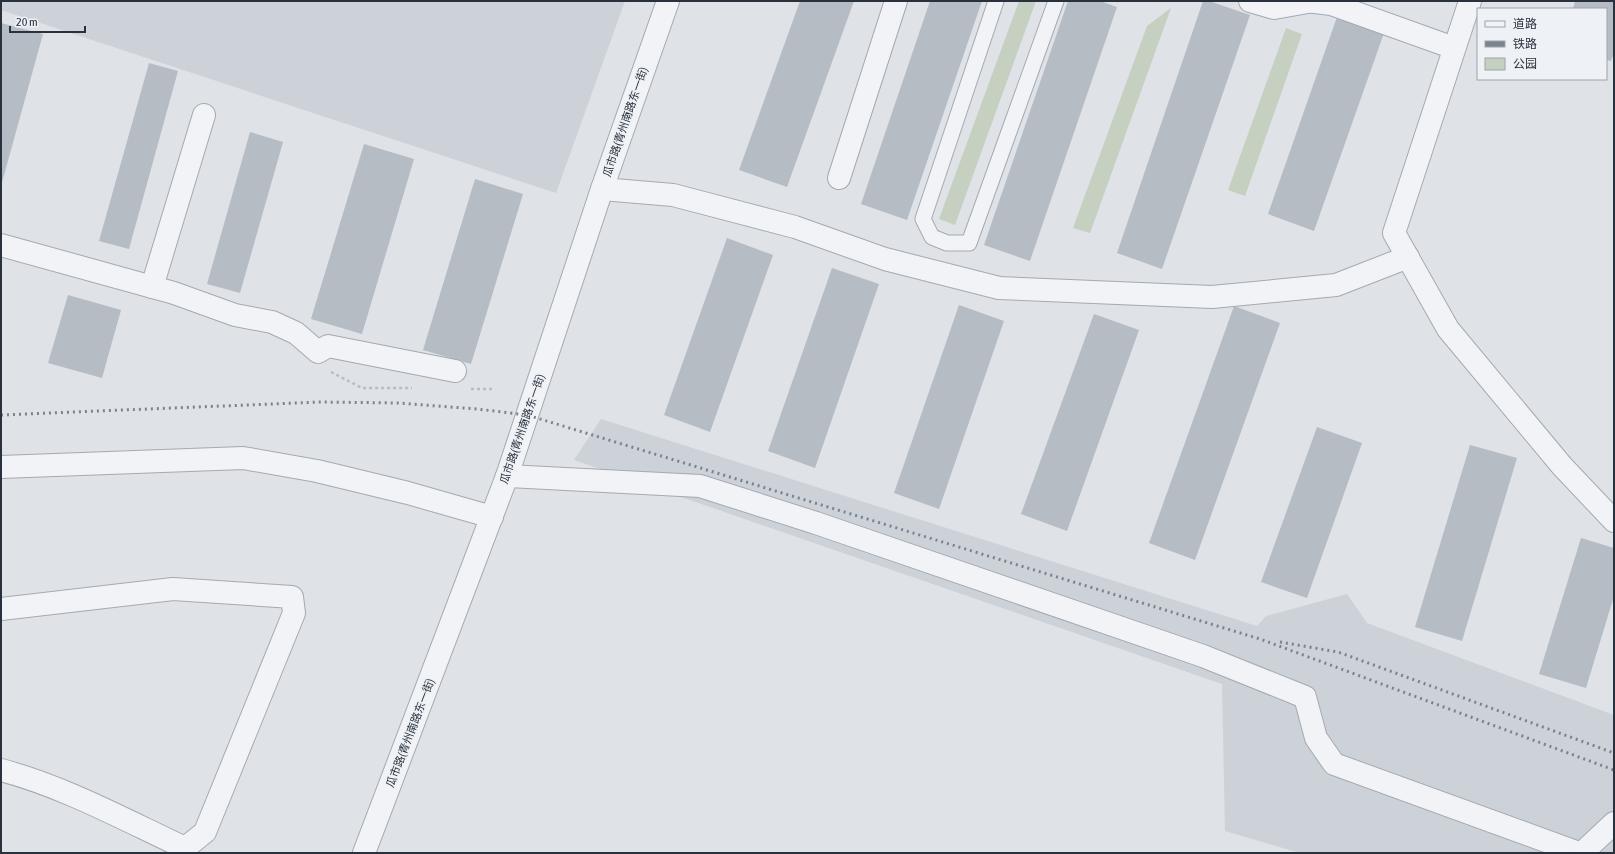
<svg xmlns="http://www.w3.org/2000/svg" width="1615" height="854" font-family="'Asap Condensed','Noto Sans SC',sans-serif">
<rect width="100%" height="100%" fill="#dfe2e7"/>
<g fill="#cdd2d9">
<path d="M1,1H625L556,193L1,10Z"/>
<path d="M601,419L1257,626L1266,616L1347,594L1367,623L1614,715V853H1300L1225,831L1222,684L574,460Z"/>
</g>
<g fill="#c5d0c1">
<path d="M1019,1H1036L955,225L939,219Z"/>
<path d="M1171,8L1090,233L1073,228L1147,26Z"/>
<path d="M1286,28L1302,34L1245,196L1228,190Z"/>
</g>
<g fill="#b6bcc3">
<path d="M800,1H854L787,187L739,170Z"/>
<path d="M930,1H982L907,220L861,204Z"/>
<path d="M1068,1H1100L1117,7L1030,261L984,245Z"/>
<path d="M1203,1H1209L1250,15L1162,269L1117,253Z"/>
<path d="M1575,1H1614V53L1611,61L1606,60V9H1573Z"/>
<path d="M1337,17L1384,33L1314,231L1268,214Z"/>
<path d="M1,23L43,34L1,186Z"/>
<path d="M149,63L178,71L129,249L99,241Z"/>
<path d="M250,132L283,142L240,293L207,284Z"/>
<path d="M364,144L414,159L362,334L311,319Z"/>
<path d="M475,179L523,194L471,364L423,350Z"/>
<path d="M727,238L773,255L710,432L664,415Z"/>
<path d="M832,268L879,284L815,468L768,451Z"/>
<path d="M68,295L121,310L102,378L48,363Z"/>
<path d="M959,305L1004,321L939,509L894,493Z"/>
<path d="M1234,306L1280,323L1195,560L1149,543Z"/>
<path d="M1094,314L1139,330L1067,531L1021,514Z"/>
<path d="M1317,427L1362,443L1307,598L1261,582Z"/>
<path d="M1470,445L1517,458L1462,641L1415,627Z"/>
<path d="M1581,538L1614,548V596L1586,688L1539,674Z"/>
</g>
<g fill="none" stroke-linecap="round" stroke-linejoin="round">
<defs>
<path id="service" d="M996,1L923,219L932,237L947,243H969L1056,1"/>
<g id="minor">
<path d="M1250,1L1274,8L1308,2"/>
<path d="M1307,1L1331,4L1454,48"/>
<path d="M1470,1L1394,233L1448,329L1562,466L1614,521"/>
<path d="M839,178L896,1"/>
<path d="M602,189L673,195L795,227L885,259L999,288L1212,297L1336,285L1408,257"/>
<path d="M1,245L174,293L235,315L272,322L296,333L318,352L328,346L455,371"/>
<path d="M152,287L204,115"/>
<path d="M507,476L700,486L816,523L1203,656L1305,697L1316,738L1334,764L1579,853"/>
<path d="M1,609L173,589L292,597L294,613L205,832L185,848C125,820 65,787 1,770"/>
<path d="M1582,853L1614,823"/>
</g>
<g id="tertiary">
<path d="M1,467L243,458L317,471L408,493L492,517"/>
<path d="M364,853L507,476L602,189L668,1"/>
</g>
</defs>
<use href="#service" stroke="#a5a9b1" stroke-width="17"/>
<use href="#minor" stroke="#a5a9b1" stroke-width="24"/>
<use href="#tertiary" stroke="#a5a9b1" stroke-width="24"/>
<g stroke="#b9bdc2" stroke-width="2.5" stroke-dasharray="3 3" stroke-linecap="butt">
<path d="M331,372L362,388H412"/>
<path d="M471,389H494"/>
</g>
<use href="#service" stroke="#f1f3f6" stroke-width="15"/>
<use href="#minor" stroke="#f1f3f6" stroke-width="22"/>
<use href="#tertiary" stroke="#f1f3f6" stroke-width="22"/>
<g stroke="#7a838f" stroke-width="3" stroke-dasharray="2 4" stroke-linecap="butt">
<path d="M1,415L320,402L398,403L477,409L527,415L1260,639L1614,770"/>
<path d="M1280,642L1338,652L1614,753"/>
</g>
</g>
<g text-anchor="middle" dominant-baseline="central" stroke-width="3" stroke-linejoin="round" paint-order="stroke">
<g font-size="11" fill="#29313d" stroke="#eef1f5">
<text transform="translate(625 122) rotate(-71)">瓜市路(青州南路东一街)</text>
<text transform="translate(522 429) rotate(-71)">瓜市路(青州南路东一街)</text>
<text transform="translate(410 733) rotate(-69)">瓜市路(青州南路东一街)</text>
</g>
</g>
<rect width="1615" height="854" fill="none" stroke="#29313d" stroke-width="4"/>
<rect x="1477" y="8" width="130" height="72" fill="#eef1f5" stroke="#9fa4ab"/>
<rect x="1485" y="21" width="20" height="6" fill="#f1f3f6" stroke="#9fa4ab"/>
<text x="1513" y="28" font-size="12" fill="#29313d">道路</text>
<rect x="1485" y="41" width="20" height="6" fill="#7a838f" stroke="#9fa4ab"/>
<text x="1513" y="48" font-size="12" fill="#29313d">铁路</text>
<rect x="1485" y="58" width="20" height="12" fill="#c5d0c1" stroke="#9fa4ab"/>
<text x="1513" y="68" font-size="12" fill="#29313d">公园</text>
<path d="M10 26v6h75v-6" fill="none" stroke="#29313d" stroke-width="2"/>
<text x="16" y="26" font-size="12" fill="#29313d" stroke="#eef1f5" stroke-width="3" paint-order="stroke">20 m</text>
</svg>
